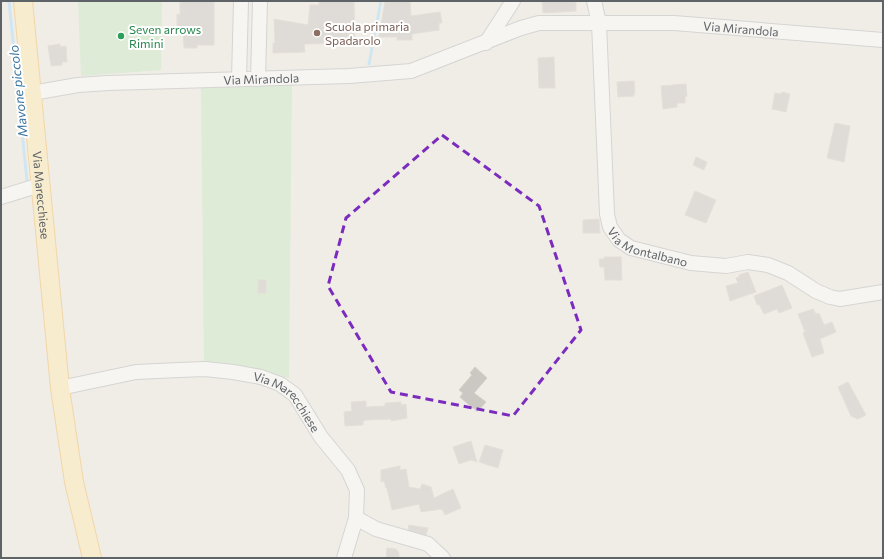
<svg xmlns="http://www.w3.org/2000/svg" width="884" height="559" font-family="Commissioner,sans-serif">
<rect width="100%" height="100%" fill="#f0ede7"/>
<g fill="#c7e8c3">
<path d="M78,1H162L161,70L81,76Z"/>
<path d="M201,83H292L289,378L204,364Z"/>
</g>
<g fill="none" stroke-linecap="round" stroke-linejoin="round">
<g stroke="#a8e1ff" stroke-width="3">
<path d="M9,1L27,181"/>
<path d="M369,64L381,1"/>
</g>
</g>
<g fill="#cbc8c3" stroke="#d5cfc5">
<path d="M180,1H214V45H197V48H184L183,28H177V14L180,15Z"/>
<path d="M319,1H354L355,43L304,44L305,52L273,53V43H275L274,19L308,25L310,5H319Z"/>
<path d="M385,1H410L411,16L440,12L442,23H439V30L412,34V40H397V37H379Z"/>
<path d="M542,1H576V11L543,13Z"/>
<path d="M60,44V47L66,46L67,62H62V65L51,66L48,46Z"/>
<path d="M554,57L555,88H539L538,58Z"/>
<path d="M634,81L635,93H634V96L618,97L617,82Z"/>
<path d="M686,84L687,96L685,97V103H677V107L663,109L661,86Z"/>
<path d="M782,92L790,94L786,112L772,109L775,93L781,94Z"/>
<path d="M835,123L850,126L844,162L827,158Z"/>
<path d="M696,157L707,162L704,170L693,165Z"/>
<path d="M695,191L716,200L706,223L685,215Z"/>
<path d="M599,219L600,233H583V220Z"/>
<path d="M604,257H621L622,280H605L604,267H600L599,259H604Z"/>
<path d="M748,272L756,292L730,301L726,286L738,283L736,278L739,277V275Z"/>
<rect x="258" y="280" width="8" height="13"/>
<path d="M782,285L792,308L779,313L777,309L764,314L759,304L757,305L754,296Z"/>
<path d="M813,309L816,314L819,313L824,325L832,322L836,332L820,339L824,353L812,357L803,333L805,332L798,314Z"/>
<path d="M475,367L487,378L474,393L486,402L477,412L460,397L463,393L459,390L472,375L470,373Z"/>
<path d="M848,382L866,415L858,419L851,416L838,387Z"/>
<path d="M366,401V407L385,406V403L401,402V405L406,404L407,418L391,421V419L367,420L363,421V425L345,426L344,412L352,411L351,402Z"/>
<path d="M471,441L477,462L471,460L459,464L453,447Z"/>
<path d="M485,445L503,450L498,468L479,462Z"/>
<path d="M400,466V470L406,469L409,487L420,489L422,484L431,487L434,498L453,489L461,508L445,515L442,509L421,512L419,504L392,510L387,488H386L384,481L381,482V470Z"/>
<path d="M409,525L428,528L426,535L408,530Z"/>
<path d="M387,548L396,549L399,553V558H386Z"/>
</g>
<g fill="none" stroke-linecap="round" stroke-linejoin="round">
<defs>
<g id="minor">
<path id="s1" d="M594,1L599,23L607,214L610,227L619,240L631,248L691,263L726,266L748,262L768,265L788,273L816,291L830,297L840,299L883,292"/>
<path d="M486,43L513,1"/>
<path d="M239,79L241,1"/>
<path d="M258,79L260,1"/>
<path id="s2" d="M32,93L78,85L108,83L349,76L411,71L521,28L539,23H674L883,40"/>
<path d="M1,197L40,185"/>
<path id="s3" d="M60,388L136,372L179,370L205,369L233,372L261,377L280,384L295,395L321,437L348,470L357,490L356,518L344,558"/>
<path d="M356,518L376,529L428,544L443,558"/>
</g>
<g id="major">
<path id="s4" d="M23,1L60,388L74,482L92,558"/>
</g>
</defs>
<use href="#minor" stroke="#b4b8bb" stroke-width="16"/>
<use href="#major" stroke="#f3bb5d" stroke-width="20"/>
<use href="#minor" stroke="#fff" stroke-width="14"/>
<use href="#major" stroke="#ffeaad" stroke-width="18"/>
</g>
<path d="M0 0H884V559H0ZM442,135L539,206L581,330L513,416L391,392L328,286L346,218Z" fill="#f0ede7" fill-opacity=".55" fill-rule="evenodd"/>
<path fill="none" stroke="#7b2cbf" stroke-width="3" stroke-dasharray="8 5" stroke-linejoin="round" d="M442,135L539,206L581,330L513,416L391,392L328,286L346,218Z"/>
<circle fill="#8d6e63" stroke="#fff" stroke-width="1.5" cx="317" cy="33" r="4"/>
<circle fill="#2e9e5b" stroke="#fff" stroke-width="1.5" cx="121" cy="36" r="4"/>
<g text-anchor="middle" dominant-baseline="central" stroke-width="4" stroke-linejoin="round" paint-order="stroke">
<g font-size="12" fill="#785e54" stroke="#fff" text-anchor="start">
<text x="325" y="26">Scuola primaria<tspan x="325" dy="14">Spadarolo</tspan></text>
</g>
<g font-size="12" fill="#27864d" stroke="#fff" text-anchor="start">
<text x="129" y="29">Seven arrows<tspan x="129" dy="14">Rimini</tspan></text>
</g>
<g font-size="12" fill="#5e6367" stroke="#fff">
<text stroke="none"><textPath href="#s2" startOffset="719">Via Mirandola</textPath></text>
<text stroke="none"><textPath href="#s2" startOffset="230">Via Mirandola</textPath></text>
<text stroke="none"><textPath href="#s4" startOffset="195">Via Marecchiese</textPath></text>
<text stroke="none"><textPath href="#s1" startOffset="272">Via Montalbano</textPath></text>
<text stroke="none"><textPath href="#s3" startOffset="240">Via Marecchiese</textPath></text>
</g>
<g font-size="13" font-style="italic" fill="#3d77a2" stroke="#fff">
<text transform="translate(18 91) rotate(-96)">Mavone piccolo</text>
</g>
</g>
<rect width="884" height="559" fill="none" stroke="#5e6367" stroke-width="4"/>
</svg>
